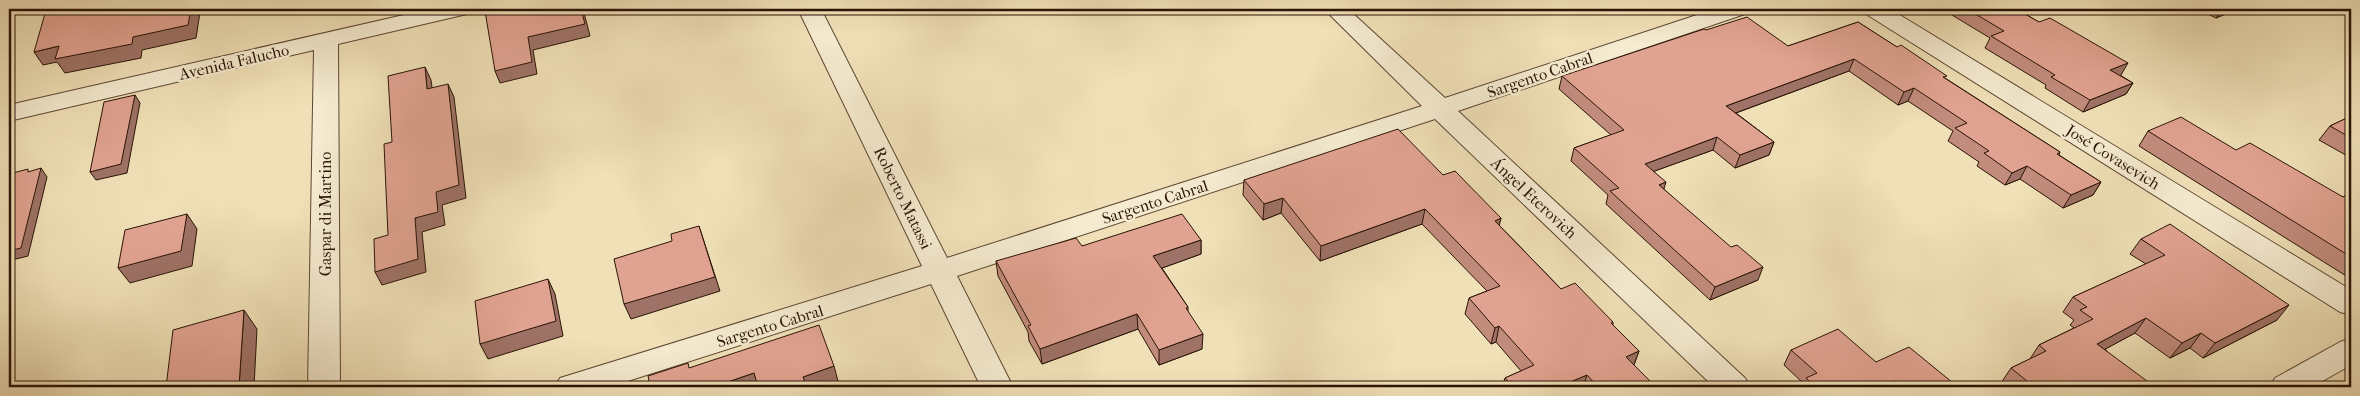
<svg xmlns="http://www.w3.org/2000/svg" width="2360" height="396" font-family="'IM FELL French Canon',serif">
<rect width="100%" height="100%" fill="#f0e0b7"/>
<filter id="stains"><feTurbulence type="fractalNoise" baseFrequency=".004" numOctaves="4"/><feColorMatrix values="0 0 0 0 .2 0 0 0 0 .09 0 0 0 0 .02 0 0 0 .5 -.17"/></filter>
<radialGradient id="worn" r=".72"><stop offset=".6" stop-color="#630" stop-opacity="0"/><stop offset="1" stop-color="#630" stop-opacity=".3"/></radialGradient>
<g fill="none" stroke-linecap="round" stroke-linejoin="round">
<defs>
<g id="minor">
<path d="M430,9H471L467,14L338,44L340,387H308L314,50L9,121V105Z"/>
<path d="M798,9H821L947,258L1422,106L1324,9H1348L1445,98L1715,9H1748L1745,14L1458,111L1745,378L1750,387H1714L1435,119L957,276L1013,387H981L931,284L609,387H555L560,378L922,266Z"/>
<path d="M1862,9H1890L2351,290V315L2340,312L1866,14Z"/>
<path d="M2351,338V365L2312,387H2270L2275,378L2340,342Z"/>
</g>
</defs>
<use href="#minor" stroke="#5c4632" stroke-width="2"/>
<use href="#minor" fill="#f5ebd0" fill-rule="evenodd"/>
</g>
<g fill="#c28c7d" stroke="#2a1305">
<path d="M1942,9H2016L2039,22L2121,75H2120L2133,83L2126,94L2083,112L2045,88L2046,85L1985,48L1990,38Z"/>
<path d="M2198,9H2237L2216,18Z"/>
<path d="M1858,22L2060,152L2059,155L2101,182L2093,195L2063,208L2020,179L2005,185L1977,166L1979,162L1948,141L1953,131L1908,101L1898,105L1849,71L1736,113L1774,142L1769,155L1735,168L1713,150L1654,171L1664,189L1758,280L1710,300L1606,204L1608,195L1571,161L1574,148L1611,135L1559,89L1562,76L1706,30L1788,46Z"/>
<path d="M2351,116V158L2319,140L2330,126Z"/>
<path d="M2148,131L2236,150L2343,197L2351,193V279L2139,146Z"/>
<path d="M1443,175L1501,218L1499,225L1561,289L1613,322V325L1639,351L1634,365L1656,387H1502L1505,378L1521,371L1496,342L1491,344L1465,314L1469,298L1487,291L1422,224L1320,261L1281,213L1263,220L1243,195L1244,180Z"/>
<path d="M2141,239L2277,320L2203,358L2190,348L2170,358L2135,333L2105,349L2142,387H2007L2001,383L2011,368L2030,359L2039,345L2074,328L2070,325L2074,320L2063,312L2073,297L2146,264L2130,254Z"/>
<path d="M1201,240V254L1162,268L1188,307V312L1202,349L1159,365L1138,329L1042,364L1029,341L1028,332L998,276L996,261L1082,246Z"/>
<path d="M1791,350L1876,362L1958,387H1801L1803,383L1784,365Z"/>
</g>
<g fill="#9e7266" stroke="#2a1305">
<path d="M191,9H198L200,12L196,38L142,50L141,58L65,73L57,62L43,65L34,52L59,46L133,37Z"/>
<path d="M581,9H583L590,36L533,50L537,74L500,83L495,71L528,37Z"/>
<path d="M2224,9H2237L2216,18L2221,10Z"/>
<path d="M1854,59L1849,71L1722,118L1726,106Z"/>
<path d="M2128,63L2121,75L2103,81L2110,70Z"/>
<path d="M425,67L431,80L434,102L427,89Z"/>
<path d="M2133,83L2126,94L2083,112L2090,100Z"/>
<path d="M448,84L454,97L466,198L442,205L445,225L422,232L426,272L382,285L375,272L436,192Z"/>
<path d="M1914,88L1908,101L1898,105L1904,92Z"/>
<path d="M135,95L140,103L127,173L96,180L90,172Z"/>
<path d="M1717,137L1713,150L1641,176L1645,164Z"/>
<path d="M1774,142L1769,155L1735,168L1740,155Z"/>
<path d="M2027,166L2020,179L2005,185L2012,173Z"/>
<path d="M41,168L47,177L28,256L12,260L9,273V251Z"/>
<path d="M1666,182L1662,195L1659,185Z"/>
<path d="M2101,182L2093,195L2063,208L2071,195Z"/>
<path d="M1283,198L1281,213L1263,220L1264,204Z"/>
<path d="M1425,209L1422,224L1320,261L1321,246Z"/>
<path d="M187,214L197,229L192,266L130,283L118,268Z"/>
<path d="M1501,218L1497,234L1495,221Z"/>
<path d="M699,226L720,291L631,319L624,304Z"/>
<path d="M1201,240V254L1154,271L1153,256Z"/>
<path d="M1763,267L1758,280L1710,300L1715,287Z"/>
<path d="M548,279L555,294L563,336L488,359L480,344Z"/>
<path d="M2289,305L2277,320L2203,358L2215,343Z"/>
<path d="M244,310L257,329L254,387H239Z"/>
<path d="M1137,314L1138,329L1042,364L1040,349Z"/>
<path d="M2146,318L2135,333L2087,359L2097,344Z"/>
<path d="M1499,326L1496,342L1491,344L1495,328Z"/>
<path d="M2201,333L2190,348L2170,358L2182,343Z"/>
<path d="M1203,334L1202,349L1159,365V350Z"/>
<path d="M1639,351L1633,367L1626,357Z"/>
<path d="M834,366L838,381L820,387H806L803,377Z"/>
<path d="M754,373L759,387H713Z"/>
<path d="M1587,375L1583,387H1558Z"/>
<path d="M1895,381L1892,387H1882Z"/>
<path d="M2147,381L2142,387H2135Z"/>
<path d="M779,383L781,387H768Z"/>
</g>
<g fill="#e1a391" stroke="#2a1305">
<path d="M54,9H138V11L146,9H191L188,25L133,37L132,44L55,59L59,46L34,52L46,10Z"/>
<path d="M494,9H581L585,24L528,37L532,62L495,71L485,11Z"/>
<path d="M1967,9H2016L2039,22L2050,18L2128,63L2110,70L2133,83L2090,100L2051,77L2055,75L1991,36L2004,31Z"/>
<path d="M1747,17L1788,46L1858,22L1897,47L1901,45L1947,76L1943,77L2060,152L2057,154L2101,182L2071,195L2027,166L2012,173L1984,153L1989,151L1955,128L1967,123L1914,88L1904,92L1854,59L1726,106L1774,142L1740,155L1717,137L1645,164L1666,182L1659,185L1731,247L1737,245L1763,267L1715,287L1610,191L1619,188L1574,148L1624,130L1562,76L1704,29L1706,30Z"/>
<path d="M425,67L427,89L448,84L459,185L436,192L438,212L415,218L418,259L375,272L374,239L388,235L384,144L392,142L388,76Z"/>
<path d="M135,95L121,164L90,172L104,102Z"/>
<path d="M2351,116V138L2330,126Z"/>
<path d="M2181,117L2236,150L2250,143L2343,197L2351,193V257L2148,131Z"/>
<path d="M1398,129L1443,175L1455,171L1501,218L1495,221L1561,289L1575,283L1613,322L1611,323L1639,351L1626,357L1656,387H1598L1587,375L1558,387H1513L1505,378L1534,365L1499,326L1495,328L1469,298L1500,286L1425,209L1321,246L1283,198L1264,204L1244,180Z"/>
<path d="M41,168L21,248L9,251V174L28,169V172Z"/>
<path d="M187,214L181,251L118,268L125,230Z"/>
<path d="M1182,214L1201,240L1153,256L1188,307L1186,308L1203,334L1159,350L1137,314L1040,349L1028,326L1031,325L996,261L1076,238L1082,246Z"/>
<path d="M2170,224L2289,305L2215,343L2201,333L2182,343L2146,318L2097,344L2147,381L2135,387H2014L2027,381L2011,368L2046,351L2039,345L2093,319L2080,310L2087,307L2073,297L2165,255L2141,239Z"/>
<path d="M699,226L715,277L624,304L614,259L672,241L671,234Z"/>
<path d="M548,279L556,321L480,344L475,301Z"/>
<path d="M244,310L239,387H166L173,330Z"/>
<path d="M819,325L834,366L803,377L807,387H781L779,383L768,387H758L754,373L713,387H646L650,386L648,376L688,363L689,368Z"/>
<path d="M1838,329L1876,362L1909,347L1958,387H1903L1895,381L1882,387H1815L1806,378L1817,373L1791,350Z"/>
</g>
<g text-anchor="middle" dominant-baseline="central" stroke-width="5" stroke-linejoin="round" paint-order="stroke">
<g font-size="16" fill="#2a1305" stroke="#f5ebd0">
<text transform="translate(234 62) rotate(-13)">Avenida Falucho</text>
<text transform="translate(1540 75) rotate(-19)">Sargento Cabral</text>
<text transform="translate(2113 157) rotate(32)">José Covasevich</text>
<text transform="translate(903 198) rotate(64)">Roberto Matassi</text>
<text transform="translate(1534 198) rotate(43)">Ángel Eterovich</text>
<text transform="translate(1155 202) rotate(-18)">Sargento Cabral</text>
<text transform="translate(325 214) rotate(-90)">Gaspar di Martino</text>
<text transform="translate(770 326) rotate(-17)">Sargento Cabral</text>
</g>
</g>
<rect width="2360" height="396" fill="none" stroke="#f0e0b7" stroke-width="30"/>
<rect x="10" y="10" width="2340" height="376" fill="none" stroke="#2a1305" stroke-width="2.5"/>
<rect x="15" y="15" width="2330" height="366" fill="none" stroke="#2a1305"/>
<rect width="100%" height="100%" filter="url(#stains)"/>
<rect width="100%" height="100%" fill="url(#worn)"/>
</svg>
